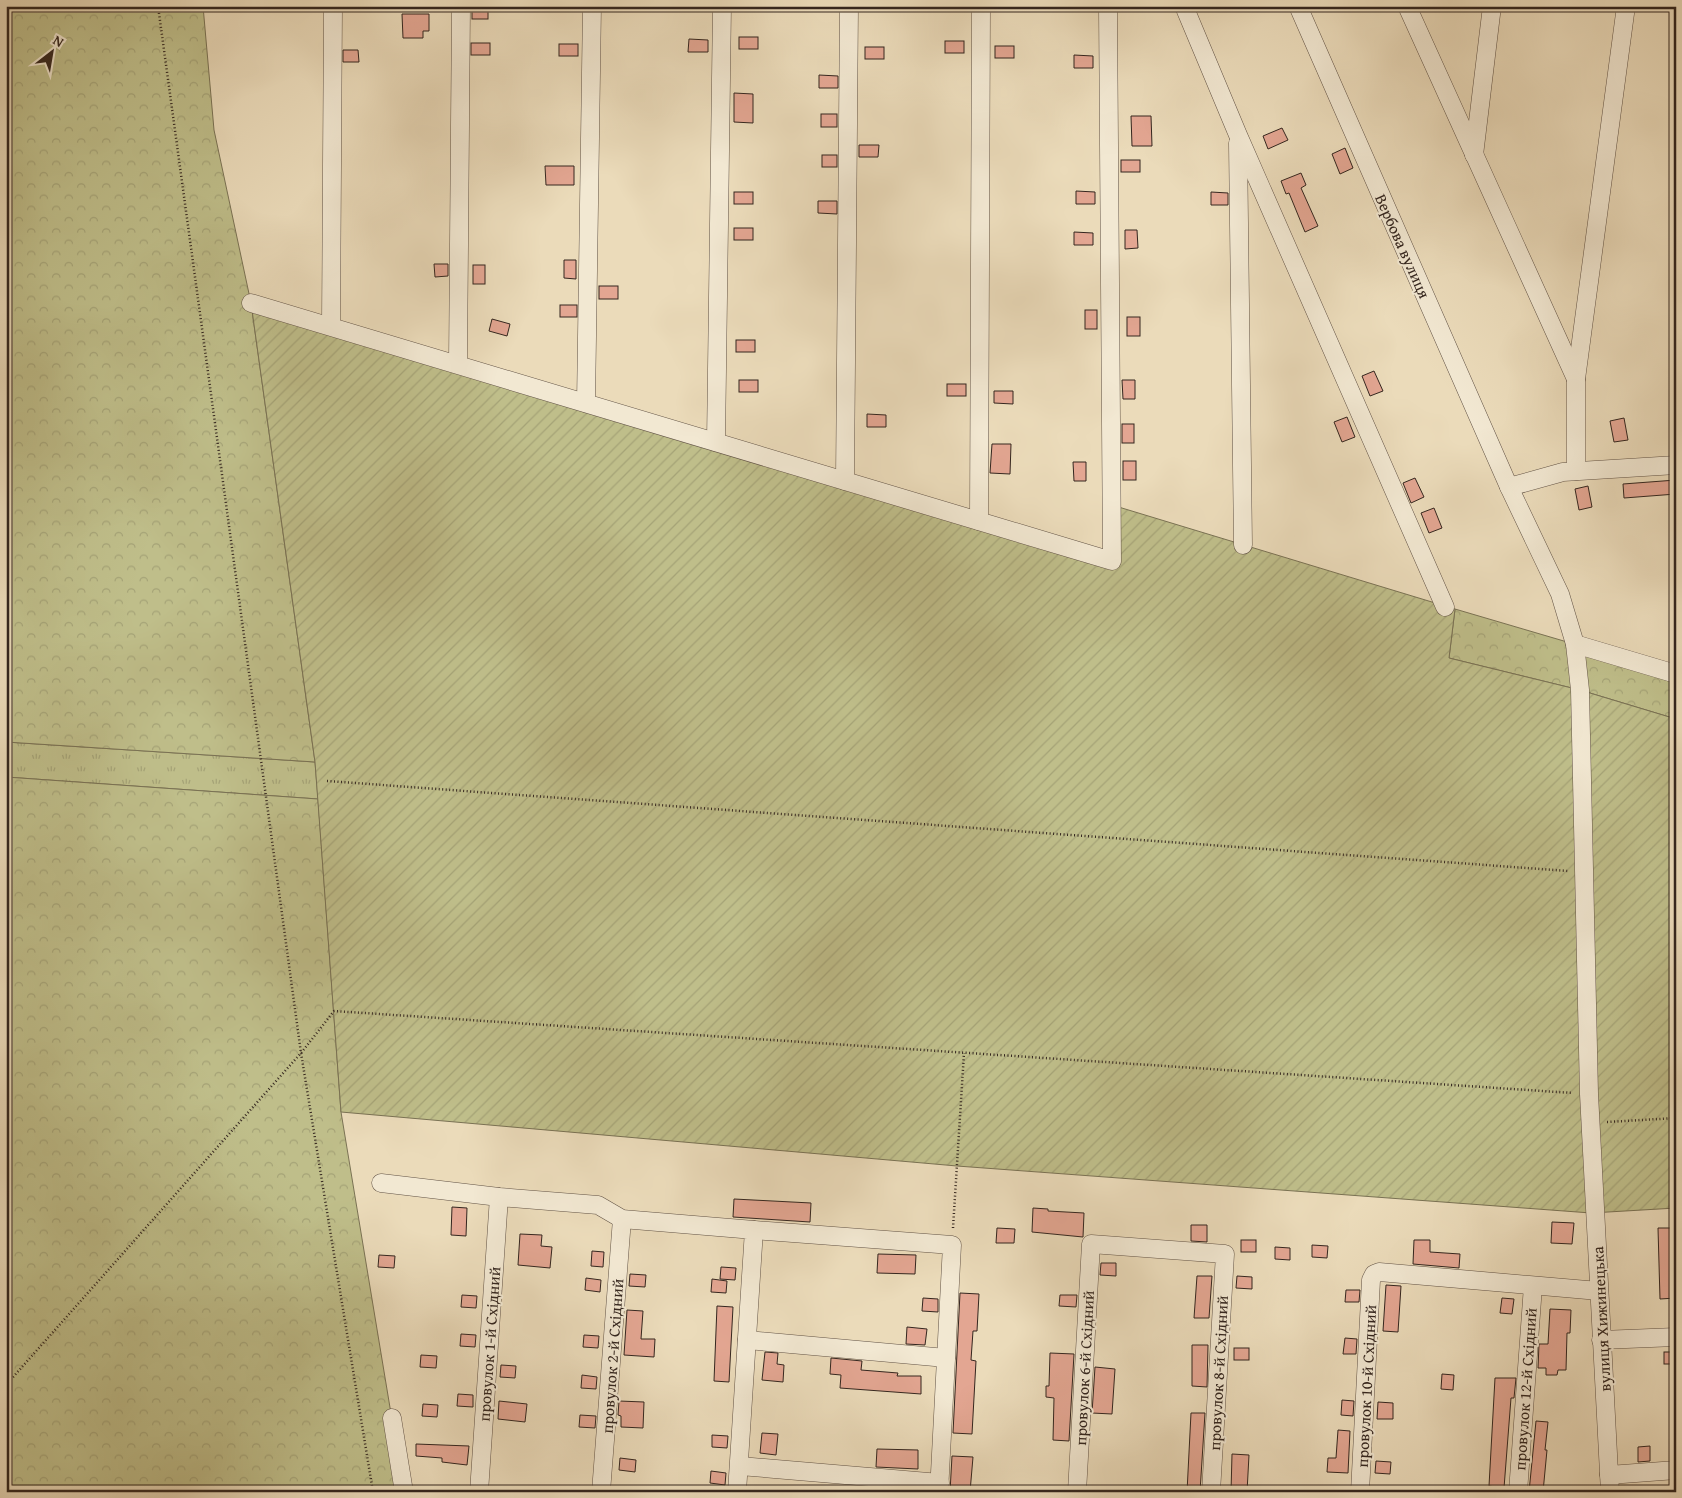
<svg xmlns="http://www.w3.org/2000/svg" width="1682" height="1498" font-family="'Gentium Book Plus',serif">
<defs>
<pattern id="grass-tufts" width="24" height="20" patternUnits="userSpaceOnUse" patternTransform="scale(1.25)"><rect width="24" height="20" fill="#bfbe8a"/><path d="M3 7l-1-3M5 7V3M7 7l1-3M15 17l-1-3M17 17v-4M19 17l1-3" fill="none" stroke="#a5a377"/></pattern>
<pattern id="forest-crowns" width="20" height="18" patternUnits="userSpaceOnUse" patternTransform="scale(1.25)"><rect width="20" height="18" fill="#bfbe8a"/><path d="M2 6a3 3 0 1 1 6 0M12 15a3 3 0 1 1 6 0" fill="none" stroke="#a5a377"/></pattern>
<pattern id="garden-furrows" width="10" height="10" patternUnits="userSpaceOnUse" patternTransform="scale(1.25)"><rect width="10" height="10" fill="#bfbe8a"/><path d="M-1 1l2-2M0 10L10 0M9 11l2-2" fill="none" stroke="#a5a377"/></pattern>
</defs>
<rect width="100%" height="100%" fill="#ebdbba"/>
<filter id="stains"><feTurbulence type="fractalNoise" baseFrequency=".004" numOctaves="4"/><feColorMatrix values="0 0 0 0 .2 0 0 0 0 .09 0 0 0 0 .02 0 0 0 .5 -.17"/></filter>
<radialGradient id="worn" r=".72"><stop offset=".6" stop-color="#630" stop-opacity="0"/><stop offset="1" stop-color="#630" stop-opacity=".3"/></radialGradient>
<path fill="url(#grass-tufts)" stroke="#7a7254" d="M6,742L315,762L318,799L6,777Z"/>
<g fill="url(#forest-crowns)" stroke="#7a7254">
<path d="M6,6H203L214,130L251,303L315,762L6,742Z"/>
<path d="M1455,609L1676,674V719L1580,690L1449,658Z"/>
<path d="M6,777L318,799L341,1112L404,1492H6Z"/>
</g>
<path fill="url(#garden-furrows)" stroke="#7a7254" d="M251,303L1112,561V505L1455,609L1449,658L1580,690L1676,719V1208L1591,1213L957,1166L341,1112L315,762Z"/>
<g fill="#e3a692" stroke="#34261f">
<rect x="472" y="6" width="16" height="13"/>
<path d="M402,14H429V31H423V38H403Z"/>
<rect x="739" y="37" width="19" height="12"/>
<path d="M689,39L708,40V52H688Z"/>
<rect x="945" y="41" width="19" height="12"/>
<rect x="471" y="43" width="19" height="12"/>
<rect x="559" y="44" width="19" height="12"/>
<rect x="995" y="46" width="19" height="12"/>
<rect x="865" y="47" width="19" height="12"/>
<path d="M343,50H358L359,62H343Z"/>
<path d="M1074,55L1093,56V68H1074Z"/>
<path d="M819,75L838,76V88H819Z"/>
<path d="M734,93L753,94V123L734,122Z"/>
<rect x="821" y="114" width="16" height="13"/>
<path d="M1131,116H1151L1152,146H1132Z"/>
<path d="M1282,128L1288,140L1268,149L1263,136Z"/>
<path d="M859,145H879L878,157H859Z"/>
<path d="M1345,148L1353,168L1340,174L1332,154Z"/>
<rect x="822" y="155" width="15" height="12"/>
<rect x="1121" y="160" width="19" height="12"/>
<path d="M545,166H574V185H546Z"/>
<path d="M1301,173L1306,185L1301,188L1318,226L1305,232L1289,193L1286,194L1281,181Z"/>
<path d="M1076,191L1095,192V204H1076Z"/>
<rect x="734" y="192" width="19" height="12"/>
<path d="M1211,192L1228,193V205H1211Z"/>
<path d="M818,201H837V214L818,213Z"/>
<rect x="734" y="228" width="19" height="12"/>
<path d="M1125,230H1137L1138,248L1125,249Z"/>
<path d="M1074,232L1093,233V245H1074Z"/>
<path d="M564,260H576V279L564,278Z"/>
<path d="M434,264H448V276L435,277Z"/>
<rect x="473" y="265" width="12" height="19"/>
<rect x="599" y="286" width="19" height="13"/>
<rect x="560" y="305" width="17" height="12"/>
<rect x="1085" y="310" width="12" height="19"/>
<rect x="1127" y="317" width="13" height="19"/>
<path d="M492,319L510,324L507,336L489,331Z"/>
<rect x="736" y="340" width="19" height="12"/>
<path d="M1374,371L1383,391L1370,396L1362,376Z"/>
<rect x="739" y="380" width="19" height="12"/>
<path d="M1122,380H1135V399H1123Z"/>
<rect x="947" y="384" width="19" height="12"/>
<path d="M994,391H1013V404L994,403Z"/>
<path d="M867,414L886,415V427H867Z"/>
<path d="M1347,417L1355,437L1342,442L1334,422Z"/>
<path d="M1624,418L1628,440L1614,442L1610,421Z"/>
<rect x="1122" y="424" width="12" height="19"/>
<path d="M992,444H1011L1010,474L990,473Z"/>
<rect x="1123" y="461" width="13" height="19"/>
<path d="M1073,462H1086V481H1074Z"/>
<path d="M1415,478L1424,497L1411,503L1403,483Z"/>
<path d="M1676,480V494L1624,498L1623,484Z"/>
<path d="M1588,486L1592,507L1579,510L1575,489Z"/>
<path d="M1434,508L1442,528L1429,533L1421,513Z"/>
<path d="M734,1199L811,1203L810,1222L733,1217Z"/>
<path d="M452,1207L467,1208L466,1236L451,1235Z"/>
<path d="M1033,1208L1048,1209V1211L1084,1213L1083,1237L1032,1232Z"/>
<path d="M1552,1222L1574,1223L1572,1244L1551,1243Z"/>
<path d="M1191,1225H1207V1242L1191,1241Z"/>
<path d="M997,1228L1015,1229L1014,1243H996Z"/>
<path d="M1658,1228H1673L1676,1298L1660,1299Z"/>
<path d="M520,1234L542,1235L541,1246L552,1247L550,1268L518,1265Z"/>
<rect x="1241" y="1240" width="15" height="12"/>
<path d="M1414,1240H1430V1252L1460,1254L1459,1268L1413,1264Z"/>
<path d="M1312,1245L1328,1246L1327,1258L1312,1257Z"/>
<path d="M1275,1247L1290,1248V1260L1275,1259Z"/>
<path d="M592,1251L604,1252L603,1267L591,1266Z"/>
<path d="M878,1254L916,1255L915,1274L877,1273Z"/>
<path d="M379,1255L395,1256L394,1268L378,1267Z"/>
<path d="M1101,1263H1116V1276L1100,1275Z"/>
<path d="M721,1267L736,1268L735,1280L720,1279Z"/>
<path d="M630,1274L646,1275L645,1287L629,1286Z"/>
<path d="M1197,1276H1212L1209,1318H1194Z"/>
<path d="M1237,1276L1252,1277V1289L1236,1288Z"/>
<path d="M586,1278L601,1280L600,1292L585,1290Z"/>
<path d="M712,1279L727,1281L726,1293L711,1292Z"/>
<path d="M1386,1285L1401,1286L1398,1332L1383,1331Z"/>
<path d="M1346,1290H1360L1359,1302H1345Z"/>
<path d="M960,1293L979,1294L977,1331H973L971,1360L976,1361L972,1434L953,1433Z"/>
<path d="M462,1295L477,1296L476,1308L461,1307Z"/>
<path d="M1060,1295H1077L1076,1307L1059,1306Z"/>
<path d="M923,1298L938,1299V1312L922,1311Z"/>
<path d="M1502,1298L1514,1299L1512,1314L1500,1313Z"/>
<path d="M717,1306L733,1307L729,1382L714,1381Z"/>
<path d="M1550,1309L1571,1310L1570,1333H1567L1566,1370H1558L1557,1375H1546V1368H1538L1539,1344H1548Z"/>
<path d="M627,1310L643,1311L641,1339H655L654,1357L624,1355Z"/>
<path d="M907,1327L927,1329L925,1345L906,1344Z"/>
<path d="M461,1334L476,1335L475,1347L460,1346Z"/>
<path d="M584,1335L599,1336L598,1348L583,1347Z"/>
<path d="M1345,1338L1357,1339L1356,1354H1343Z"/>
<path d="M1192,1345H1208L1207,1387L1192,1386Z"/>
<rect x="1234" y="1348" width="15" height="12"/>
<path d="M765,1352L778,1353L777,1364L784,1365L783,1382L762,1380Z"/>
<rect x="1664" y="1352" width="12" height="12"/>
<path d="M1050,1353L1074,1354L1069,1441L1053,1440L1054,1398L1046,1397V1386H1049Z"/>
<path d="M421,1355L437,1356L436,1368L420,1367Z"/>
<path d="M831,1358L862,1361L861,1370L898,1373L897,1376H921V1394L840,1388L841,1375L830,1374Z"/>
<path d="M501,1365L516,1366L515,1378L500,1377Z"/>
<path d="M1095,1367L1115,1369L1112,1414L1092,1413Z"/>
<path d="M1442,1374L1454,1375L1453,1390L1441,1389Z"/>
<path d="M582,1375L597,1377L596,1389L581,1388Z"/>
<path d="M1495,1378H1516L1514,1398H1511L1504,1488L1489,1486Z"/>
<path d="M458,1394L473,1395V1407L457,1406Z"/>
<path d="M1342,1400L1354,1401L1353,1416L1341,1415Z"/>
<path d="M499,1401L527,1404L525,1422L498,1419Z"/>
<path d="M619,1401L644,1402L643,1428L621,1427V1416L618,1415Z"/>
<path d="M1378,1402L1393,1403V1419H1377Z"/>
<path d="M423,1404L438,1405L437,1417L422,1416Z"/>
<path d="M1191,1413H1205L1200,1492H1187Z"/>
<path d="M580,1415L596,1416L595,1428L579,1427Z"/>
<path d="M1536,1421L1548,1422L1545,1450H1547L1543,1492H1529Z"/>
<path d="M1338,1430L1350,1431L1348,1473L1327,1472L1328,1458H1336Z"/>
<path d="M762,1433L778,1434L776,1455L760,1453Z"/>
<path d="M712,1435L728,1436L727,1448L712,1447Z"/>
<path d="M416,1444L469,1446L467,1465L442,1462V1458L416,1456Z"/>
<path d="M1650,1446V1461L1638,1462V1447Z"/>
<path d="M877,1449L918,1450V1469L876,1467Z"/>
<path d="M1232,1454L1249,1455L1247,1492H1231Z"/>
<path d="M952,1456L973,1457L970,1492H950Z"/>
<path d="M620,1458L636,1460L635,1472L619,1470Z"/>
<path d="M1376,1461L1391,1462L1390,1474L1375,1473Z"/>
<path d="M711,1471L726,1473L725,1485L710,1483Z"/>
</g>
<g fill="none" stroke-linecap="round" stroke-linejoin="round">
<defs>
<g id="minor">
<path d="M1184,6L1238,135L1445,607"/>
<path d="M1298,6L1509,487L1560,594L1575,644L1580,690L1589,1094L1610,1492"/>
<path d="M1407,6L1576,379"/>
<path d="M1238,143L1243,545"/>
<path d="M1474,155L1492,6"/>
<path d="M251,303L1112,561L1108,6"/>
<path d="M331,326L333,6"/>
<path d="M458,364L461,6"/>
<path d="M586,403L592,6"/>
<path d="M716,442L722,6"/>
<path d="M1576,471V379L1626,6"/>
<path d="M845,481L849,6"/>
<path d="M1509,487L1563,472L1676,465"/>
<path d="M979,521L981,6"/>
<path d="M1575,644L1676,674"/>
<path d="M381,1183L499,1197L598,1205L622,1219L754,1230L737,1492"/>
<path d="M754,1230L952,1245L939,1492"/>
<path d="M747,1340L946,1358"/>
<path d="M1601,1340L1676,1337"/>
<path d="M392,1418L404,1492"/>
<path d="M740,1466L940,1483"/>
<path d="M1609,1475L1676,1470"/>
<path d="M479,1492L499,1197"/>
<path d="M601,1492L622,1219"/>
<path d="M1077,1492L1091,1244L1225,1254L1211,1492"/>
<path d="M1360,1492L1371,1280L1374,1274L1379,1272L1599,1291"/>
<path d="M1518,1492L1533,1286"/>
</g>
</defs>
<use href="#minor" stroke="#625346" stroke-width="19"/>
<g stroke="#34261f" stroke-width="2.5" stroke-dasharray="1 2.5" stroke-linecap="butt">
<path d="M158,6L301,1053L373,1492"/>
<path d="M327,781L1568,871"/>
<path d="M1607,1122L1676,1118"/>
<path d="M953,1228L964,1053"/>
<path d="M6,1385L301,1053L334,1011L1573,1093"/>
</g>
<use href="#minor" stroke="#f2e8d2" stroke-width="18"/>
</g>
<g text-anchor="middle" dominant-baseline="central" stroke-width="4" stroke-linejoin="round" paint-order="stroke">
<g font-size="16" fill="#34261f" stroke="#f2e8d2">
<text transform="translate(1403 246) rotate(66)">Вербова вулиця</text>
<text transform="translate(1601 1319) rotate(-93)">вулиця Хижинецька</text>
<text transform="translate(489 1344) rotate(-86)">провулок 1-й Східний</text>
<text transform="translate(612 1356) rotate(-86)">провулок 2-й Східний</text>
<text transform="translate(1084 1368) rotate(-87)">провулок 6-й Східний</text>
<text transform="translate(1218 1373) rotate(-87)">провулок 8-й Східний</text>
<text transform="translate(1366 1386) rotate(-87)">провулок 10-й Східний</text>
<text transform="translate(1525 1389) rotate(-86)">провулок 12-й Східний</text>
</g>
</g>
<rect width="1682" height="1498" fill="none" stroke="#ebdbba" stroke-width="25"/>
<rect x="8" y="8" width="1667" height="1483" fill="none" stroke="#34261f" stroke-width="2.5"/>
<rect x="12" y="12" width="1657" height="1473" fill="none" stroke="#34261f"/>
<g transform="translate(52 52) rotate(31)" stroke="#f2e8d2" stroke-width="4" paint-order="stroke">
<path d="M0-4L9 19L0 12L-9 19Z" fill="#34261f"/>
<text y="-8" font-size="14" font-weight="bold" text-anchor="middle" fill="#34261f">N</text>
</g>
<rect width="100%" height="100%" filter="url(#stains)"/>
<rect width="100%" height="100%" fill="url(#worn)"/>
</svg>
